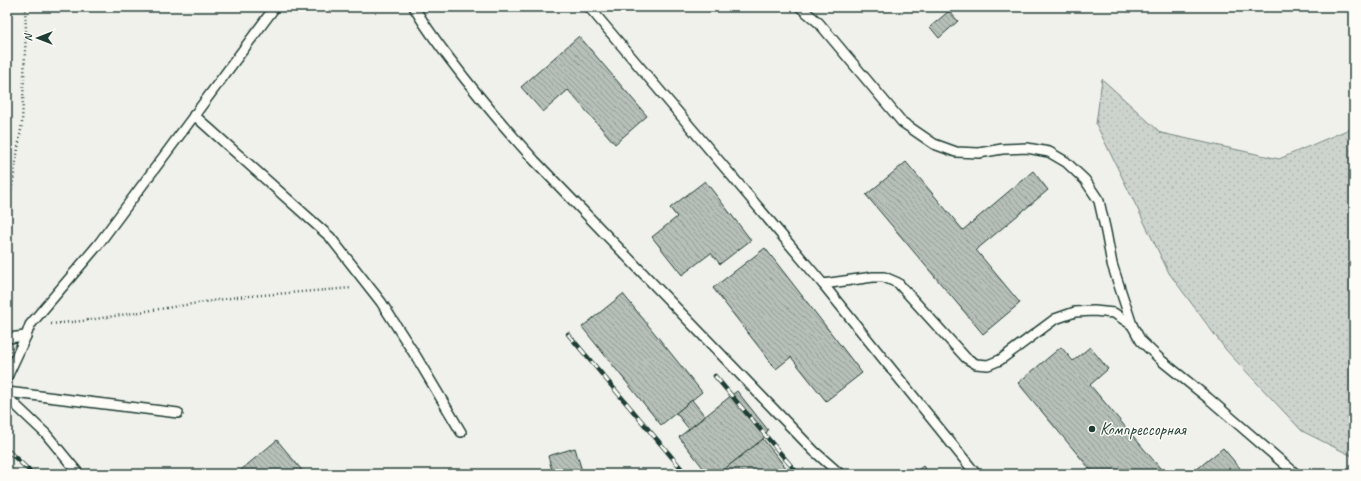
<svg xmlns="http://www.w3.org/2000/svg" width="1361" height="481" font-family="Caveat,sans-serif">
<defs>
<pattern id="grass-dots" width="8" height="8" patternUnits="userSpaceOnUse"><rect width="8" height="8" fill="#cdd3cd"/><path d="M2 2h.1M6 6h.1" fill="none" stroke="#b0b6b1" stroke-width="1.8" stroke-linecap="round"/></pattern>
<pattern id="building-back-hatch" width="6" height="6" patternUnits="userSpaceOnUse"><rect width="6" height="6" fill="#b6bfb8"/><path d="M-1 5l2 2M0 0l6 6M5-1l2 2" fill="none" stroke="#939c96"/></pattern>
</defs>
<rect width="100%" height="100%" fill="#f0f1eb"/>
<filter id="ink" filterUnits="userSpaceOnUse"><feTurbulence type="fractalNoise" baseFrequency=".025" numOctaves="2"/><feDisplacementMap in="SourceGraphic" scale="8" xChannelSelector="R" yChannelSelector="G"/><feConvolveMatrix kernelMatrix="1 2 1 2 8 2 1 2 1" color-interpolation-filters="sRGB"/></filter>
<g filter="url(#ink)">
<path fill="url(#grass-dots)" stroke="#768880" d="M1102,79L1161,133L1279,159L1354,127V457L1302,431L1226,350L1169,273L1096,124Z"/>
<g fill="url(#building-back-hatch)" stroke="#1f3d34">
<path d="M949,11L958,21L939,38L930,27Z"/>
<path d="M579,36L647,116L615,144L568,90L543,112L521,87Z"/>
<path d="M906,162L963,230L1033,171L1048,190L976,250L1020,303L983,334L866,195Z"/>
<path d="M705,181L751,240L720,264L711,253L682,275L652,237L677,217L670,208Z"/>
<path d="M765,248L862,373L826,401L791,357L776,369L713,288Z"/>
<path d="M623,294L702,392L661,425L582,327Z"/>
<path d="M1061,347L1073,361L1090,347L1108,369L1090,385L1165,474H1094L1018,383Z"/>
<path d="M737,391L768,430L763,439L718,474H708L679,437Z"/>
<path d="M692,400L705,416L689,429L676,413Z"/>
<path d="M763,439L791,474H718Z"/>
<path d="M277,440L305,474H236Z"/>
<path d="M575,448L583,474H553L548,456Z"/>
<path d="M1223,448L1245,474H1191Z"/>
<path d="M923,466L929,474H913Z"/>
</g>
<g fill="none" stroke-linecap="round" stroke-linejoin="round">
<defs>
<g id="service">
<path d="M414,7C424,25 436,41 449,58C476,94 505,128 535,161L814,451L840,474"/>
<path d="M589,7L823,284L976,474"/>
<path d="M800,7L819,23L902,122L934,144L956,152L979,153L1002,149L1027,148L1049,152L1066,162L1085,180L1099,201L1106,232L1112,264L1132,325"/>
<path d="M194,115L330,237L381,302L417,358L461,432"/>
<path d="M823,284L873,277H884L898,283L966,358L976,364L988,365L1000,360L1055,319L1075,312L1094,311L1114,313L1132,325L1141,341L1162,361L1208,398L1296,474"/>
<path d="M26,336L30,325L97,246L275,7"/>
<path d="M7,338L26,336L7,377"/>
<path d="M7,392L178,413"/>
<path d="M7,397L46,434L79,474"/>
</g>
</defs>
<use href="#service" stroke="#1f3d34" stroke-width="12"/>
<g stroke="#1f3d34" stroke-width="2.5" stroke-dasharray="1 3" stroke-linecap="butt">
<path d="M7,218L22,123L26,30L25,7"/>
<path d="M51,324L82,321L237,297L352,288"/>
</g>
<use href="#service" stroke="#fdfcf7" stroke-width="9"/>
<defs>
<g id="rail">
<path d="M568,334L686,474"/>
<path d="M715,376L798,474"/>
<path d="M7,450L33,474"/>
</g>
</defs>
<use href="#rail" stroke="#1f3d34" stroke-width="4.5"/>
<use href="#rail" stroke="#fdfcf7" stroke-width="3" stroke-dasharray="9" stroke-linecap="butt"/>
</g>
</g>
<circle fill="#1f3d34" stroke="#fdfcf7" stroke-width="1.5" cx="1092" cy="429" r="4"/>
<g text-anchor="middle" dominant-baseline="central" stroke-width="3" stroke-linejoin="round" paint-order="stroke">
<g font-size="17" fill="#1f3d34" stroke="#fdfcf7" text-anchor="start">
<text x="1100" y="429">Компрессорная</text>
</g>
</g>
<rect width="1361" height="481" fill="none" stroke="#fdfcf7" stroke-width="24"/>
<rect x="12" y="12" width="1337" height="457" fill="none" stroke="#1f3d34" stroke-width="1.5" filter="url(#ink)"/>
<g transform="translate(38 38) rotate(270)" stroke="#fdfcf7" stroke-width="3" paint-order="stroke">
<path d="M0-3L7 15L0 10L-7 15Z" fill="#1f3d34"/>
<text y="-6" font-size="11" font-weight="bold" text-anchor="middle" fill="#1f3d34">N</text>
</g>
</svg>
